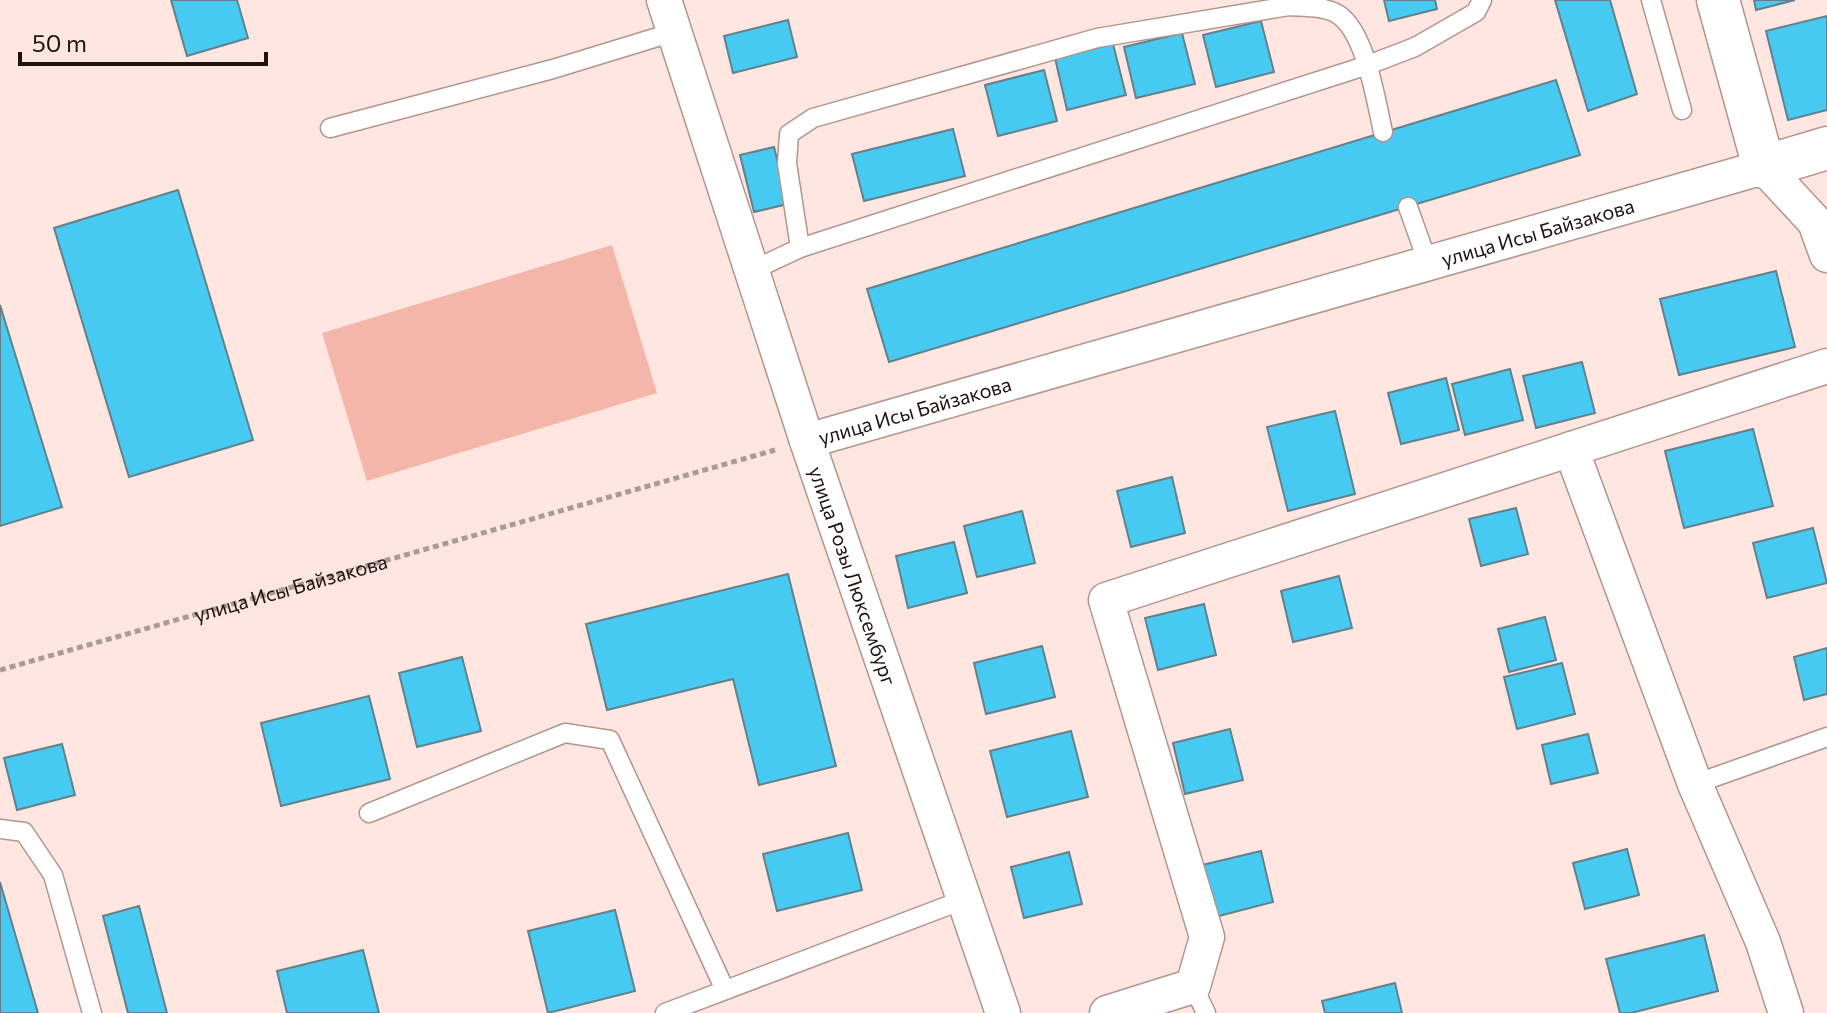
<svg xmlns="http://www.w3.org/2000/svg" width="1827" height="1013" font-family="Commissioner,sans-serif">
<rect width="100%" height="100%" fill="#ffe6e0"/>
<path fill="#f3b6a9" d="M612,245L657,393L367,481L322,333Z"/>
<g fill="#46caf2" stroke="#64808a" stroke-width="2">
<path d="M171,0H237L248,38L187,56Z"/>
<path d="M1384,0H1435L1437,9L1389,21Z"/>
<path d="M1555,0H1610L1637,94L1588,111Z"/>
<path d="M1754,0H1795L1756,10Z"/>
<path d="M1827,16V110L1788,120L1766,31Z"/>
<path d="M788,20L797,57L733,73L724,36Z"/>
<path d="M1261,21L1274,72L1216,87L1203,35Z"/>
<path d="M1182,33L1195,84L1136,98L1124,47Z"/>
<path d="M1113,44L1126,95L1067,110L1055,58Z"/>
<path d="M1044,70L1057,121L998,136L985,85Z"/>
<path d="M1556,80L1580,155L889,362L867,289Z"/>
<path d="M953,129L965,176L864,201L852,154Z"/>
<path d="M774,147L788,204L754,212L740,155Z"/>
<path d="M178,190L253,440L129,477L54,228Z"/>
<path d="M1776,271L1795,347L1679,375L1660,299Z"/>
<path d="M0,305L62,507L0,526Z"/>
<path d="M1582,362L1595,413L1536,428L1523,376Z"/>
<path d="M1510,369L1523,420L1465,435L1452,384Z"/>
<path d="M1446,378L1459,430L1401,444L1388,393Z"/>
<path d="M1335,411L1355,494L1288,511L1267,427Z"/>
<path d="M1753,429L1773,506L1684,528L1665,451Z"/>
<path d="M1172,477L1185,533L1131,547L1117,491Z"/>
<path d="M1516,508L1528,554L1481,566L1469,519Z"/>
<path d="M1022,511L1035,563L977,577L964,526Z"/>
<path d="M1813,528L1827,583L1767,598L1753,543Z"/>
<path d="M954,542L967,593L908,608L896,556Z"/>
<path d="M788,574L836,766L759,785L733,679L607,710L586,624Z"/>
<path d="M1339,576L1352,628L1293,642L1281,591Z"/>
<path d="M1204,604L1216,655L1158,670L1145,618Z"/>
<path d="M1545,617L1556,660L1509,672L1498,629Z"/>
<path d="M1042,646L1055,697L986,714L974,663Z"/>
<path d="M1827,648V694L1804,700L1794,657Z"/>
<path d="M462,657L481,731L417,747L399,673Z"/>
<path d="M1562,663L1575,714L1517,729L1504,677Z"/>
<path d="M369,696L390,779L281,806L261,723Z"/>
<path d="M1230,729L1243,780L1185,794L1173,743Z"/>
<path d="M1071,731L1088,797L1007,817L990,751Z"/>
<path d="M1588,734L1598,773L1551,784L1542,745Z"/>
<path d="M62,744L75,795L17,810L4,758Z"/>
<path d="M848,833L862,890L777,911L763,854Z"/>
<path d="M1627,849L1639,895L1585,909L1573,863Z"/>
<path d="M1261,851L1273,902L1215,917L1202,865Z"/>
<path d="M1069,852L1082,904L1024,918L1011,867Z"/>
<path d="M0,882L38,1013H0Z"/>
<path d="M139,906L167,1013H128L103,916Z"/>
<path d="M615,910L635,991L548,1013L528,931Z"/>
<path d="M1704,935L1718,991L1631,1013H1620L1606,959Z"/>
<path d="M363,950L379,1013H287L277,971Z"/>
<path d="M1395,983L1402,1013H1325L1322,1001Z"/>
</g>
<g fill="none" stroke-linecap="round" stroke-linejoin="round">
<defs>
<g id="service">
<path d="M1651,0L1682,110"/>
<path d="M330,128L553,69L674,32"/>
<path d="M1408,207L1428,263"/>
<path d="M800,248L787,163L789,134L813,118L1097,38L1289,6C1304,7 1326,6 1339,15C1366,34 1376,101 1383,132"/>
<path d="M753,270L800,248L1368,65L1415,47L1476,12L1482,0"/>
<path d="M1695,784L1827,737"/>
<path d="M369,813L565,733L610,740L725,990"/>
<path d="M0,829L24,832L53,875L92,1013"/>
<path d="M1193,986L1206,1013"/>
<path d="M665,1013L963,900"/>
</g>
<g id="minor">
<path id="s2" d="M664,0L807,441L1003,1013"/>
<path id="s3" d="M807,441L1764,167L1815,222L1827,255"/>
<path d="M1571,449L1695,784L1763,942L1786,1013"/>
<path d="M1107,1013L1193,986L1207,937L1106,600L1827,366"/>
</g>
<path id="tertiary" d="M1718,0L1764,167L1827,148"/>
</defs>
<use href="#service" stroke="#b2958e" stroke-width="21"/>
<use href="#minor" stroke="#b2958e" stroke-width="37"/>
<use href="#tertiary" stroke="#b2958e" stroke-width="45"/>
<path stroke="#ad9995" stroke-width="5" stroke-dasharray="6 4" stroke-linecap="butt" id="s1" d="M0,670L775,450"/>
<use href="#service" stroke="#fff" stroke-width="18"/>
<use href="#minor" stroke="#fff" stroke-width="34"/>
<use href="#tertiary" stroke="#fff" stroke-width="42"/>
</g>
<g text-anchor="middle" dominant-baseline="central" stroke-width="6" stroke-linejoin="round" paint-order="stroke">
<g font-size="20" fill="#1e1311" stroke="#ffe6e0">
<text stroke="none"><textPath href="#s3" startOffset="760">улица Исы Байзакова</textPath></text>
<text stroke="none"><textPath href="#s3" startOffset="112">улица Исы Байзакова</textPath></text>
<text stroke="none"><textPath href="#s2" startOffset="606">улица Розы Люксембург</textPath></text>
<text stroke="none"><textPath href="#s1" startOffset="302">улица Исы Байзакова</textPath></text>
</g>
</g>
<path d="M20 52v12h246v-12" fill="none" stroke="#1e1311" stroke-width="4"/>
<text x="32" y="52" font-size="24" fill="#1e1311" stroke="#ffe6e0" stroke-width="6" paint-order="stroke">50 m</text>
</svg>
